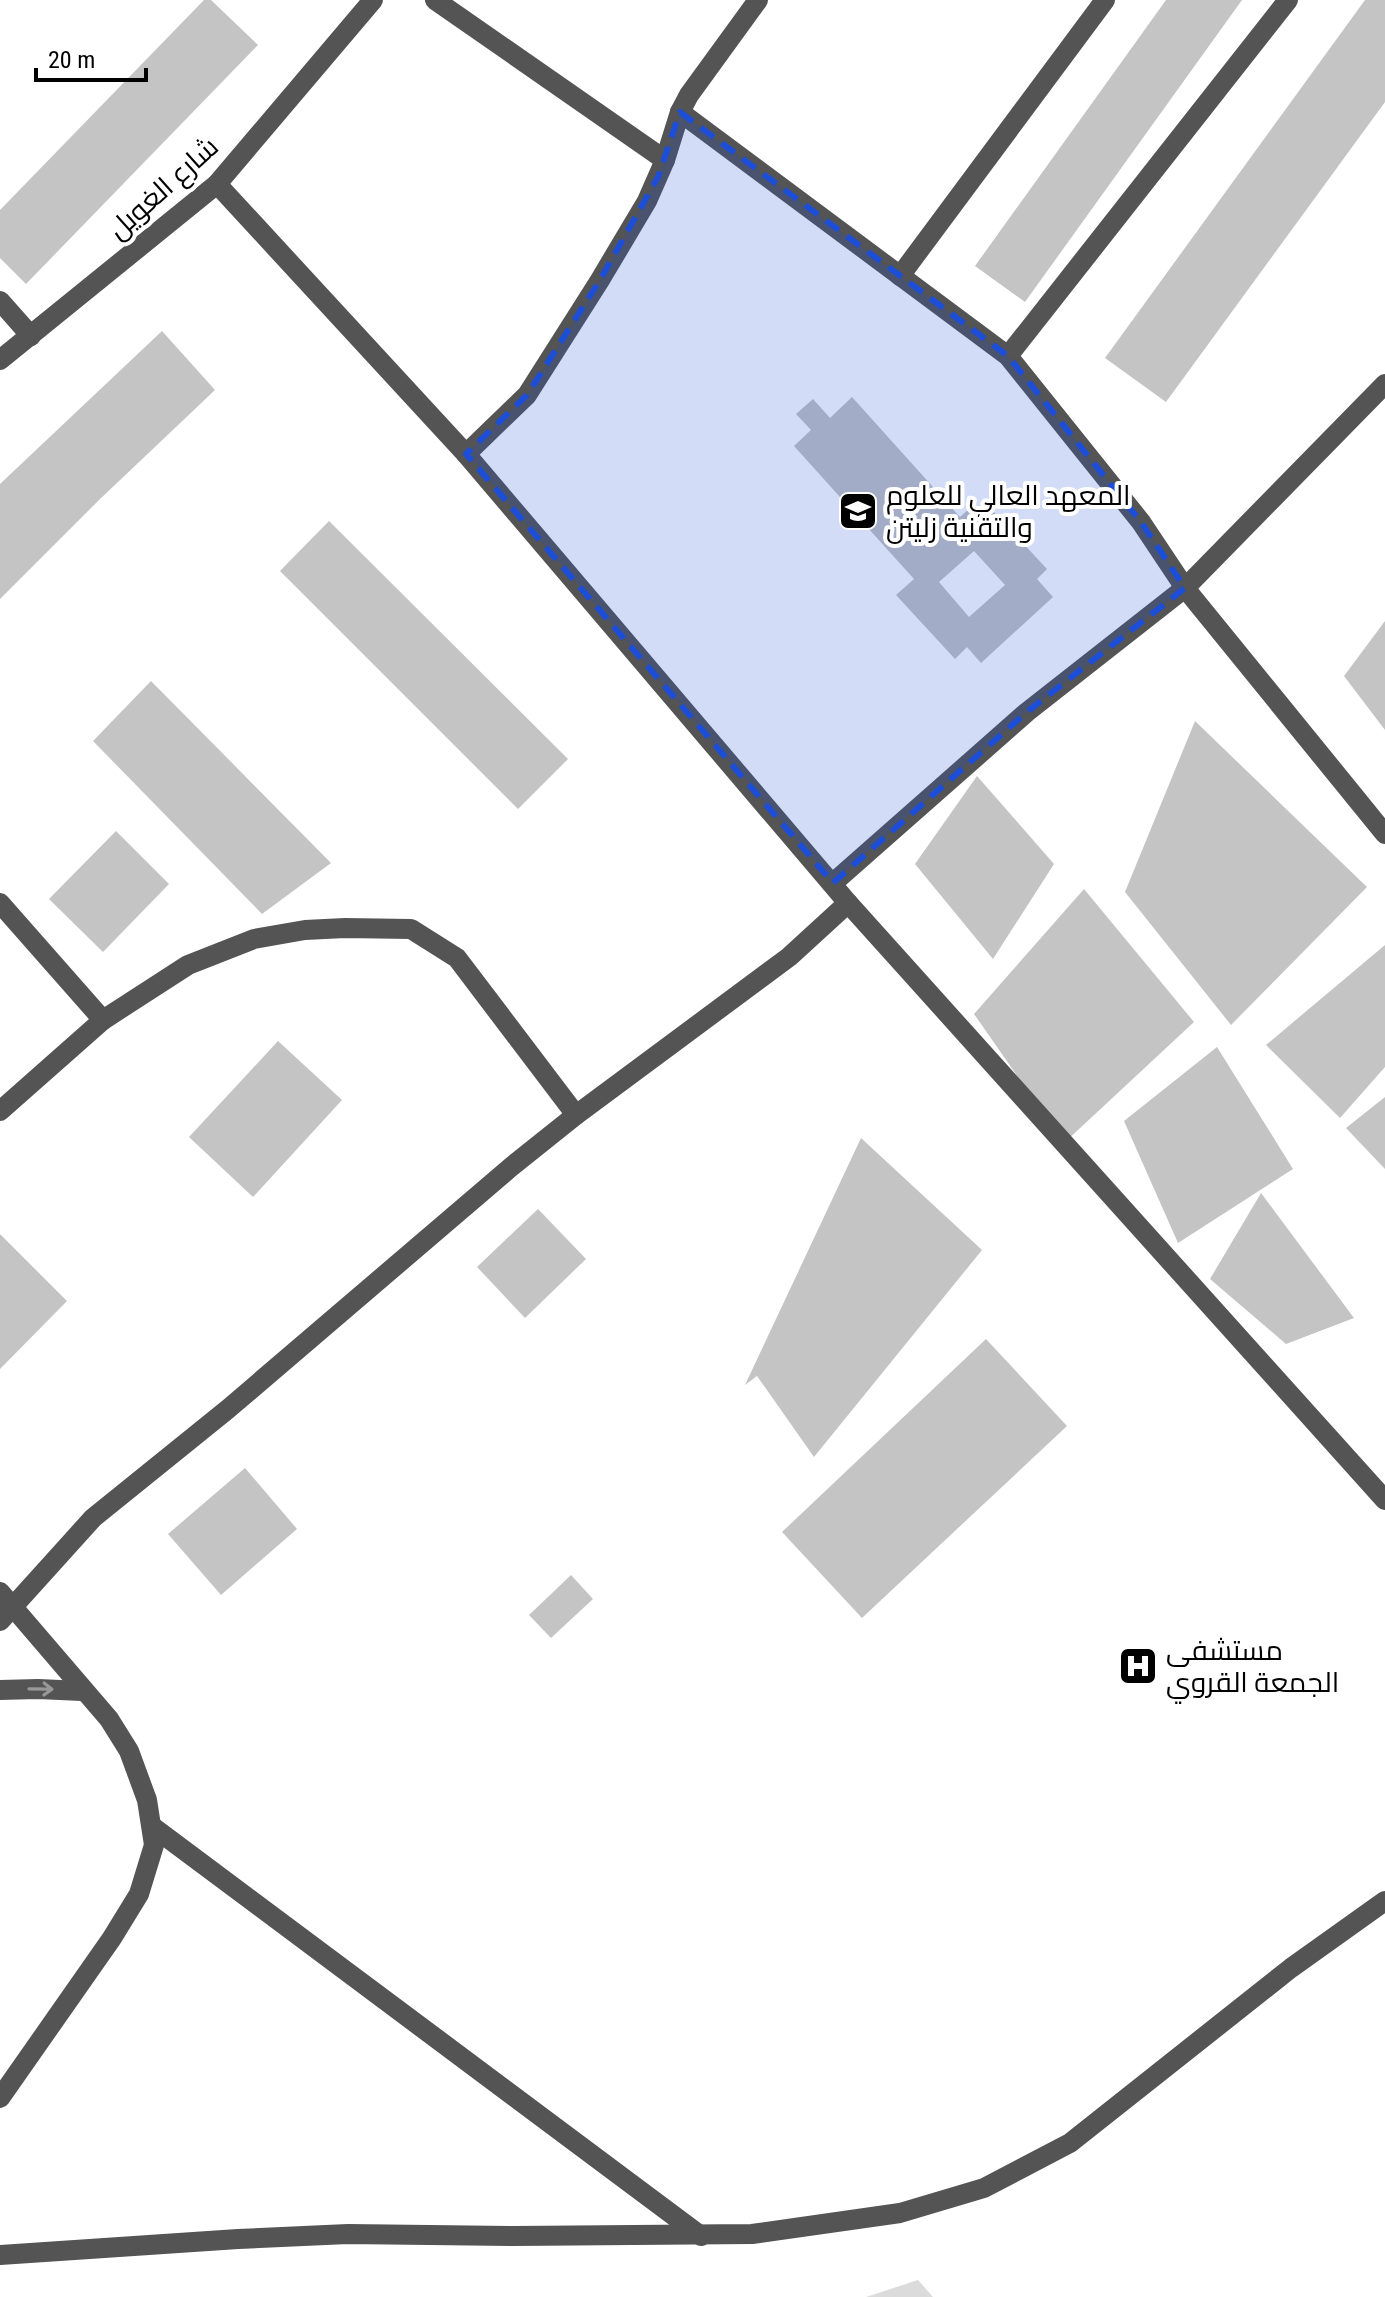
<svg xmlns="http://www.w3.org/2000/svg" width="1385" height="2297" font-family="'Roboto Condensed',Cairo,sans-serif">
<rect width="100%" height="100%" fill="#fff"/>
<path fill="#dbdbdb" d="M918,2280L933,2297H866Z"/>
<g fill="#c4c4c4" fill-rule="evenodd">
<path d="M204,0H211L258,45L26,284L0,258V210Z"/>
<path d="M1166,0H1242L1025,302L975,266Z"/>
<path d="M1365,0H1385V102L1166,402L1105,358Z"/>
<path d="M162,331L215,390L99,500L0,599V484Z"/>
<path d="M852,397L960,517L971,507L981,519L992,510L1047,569L1037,579L1053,597L981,663L967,647L955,659L896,595L914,579L794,446L811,430L796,414L813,399L830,418ZM974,551L1005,585L969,617L939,582Z"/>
<path d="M329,521L568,759L518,809L280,571Z"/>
<path d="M1385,621V730L1344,676Z"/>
<path d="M151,681L331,863L262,914L93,741Z"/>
<path d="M1195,721L1367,887L1231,1025L1125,892Z"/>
<path d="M977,776L1054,864L993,959L915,864Z"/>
<path d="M116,831L169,884L103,952L49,899Z"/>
<path d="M1084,889L1194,1022L1064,1143L974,1014Z"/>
<path d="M1385,945V1067L1340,1118L1266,1045Z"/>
<path d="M278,1041L342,1100L253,1197L189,1137Z"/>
<path d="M1217,1047L1293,1169L1178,1243L1124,1121Z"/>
<path d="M1385,1097V1169L1346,1128Z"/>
<path d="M861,1138L982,1250L814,1457L757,1376L745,1385Z"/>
<path d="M1261,1193L1354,1318L1286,1344L1210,1279Z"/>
<path d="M538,1209L586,1259L525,1318L477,1267Z"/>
<path d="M0,1234L67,1301L0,1369Z"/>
<path d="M986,1339L1067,1426L862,1618L782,1532Z"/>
<path d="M245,1468L297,1529L221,1595L168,1534Z"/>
<path d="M571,1575L593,1599L551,1638L529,1615Z"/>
</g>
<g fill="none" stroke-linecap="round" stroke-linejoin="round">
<g stroke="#545454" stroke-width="20">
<path d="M435,0L665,160"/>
<path d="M680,112L1008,356L1141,522L1185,588L1385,384"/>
<path d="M217,184L466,454L848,903L1385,1500"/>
<path d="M900,276L1105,0"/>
<path d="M0,301L31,336"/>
<path d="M1008,356L1288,0"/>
<path d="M0,360L217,184L373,0"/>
<path d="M466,454L527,395L600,280L647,201L665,160L680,112L689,95L758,0"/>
<path d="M833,883L1027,712L1185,588L1385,834"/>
<path d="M0,903L103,1020L0,1111"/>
<path d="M103,1020L188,965L254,939L305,930L345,928L411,929L457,958L576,1115"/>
<path d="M0,1592L109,1719L129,1751L147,1800L154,1845L139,1894L112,1938L0,2098"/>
<path d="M0,1621L93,1518L228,1409L511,1167L576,1115L789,957L848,903"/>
<path d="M0,1690L38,1689L82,1691"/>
<path d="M153,1827L701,2236"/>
<path d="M0,2255L238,2239L348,2234L514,2236L752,2234L900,2213L984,2188L1070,2143L1291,1968L1385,1901"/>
</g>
</g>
<defs><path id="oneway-shaft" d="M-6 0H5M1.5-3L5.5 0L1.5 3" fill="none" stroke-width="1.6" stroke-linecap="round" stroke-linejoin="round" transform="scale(2)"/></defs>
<use stroke="#989898" href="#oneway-shaft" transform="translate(41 1689) rotate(1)"/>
<path fill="#1d4ed8" fill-opacity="0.2" stroke="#1d4ed8" stroke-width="6" stroke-dasharray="16 10" stroke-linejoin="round" d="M680,112L1008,356L1141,522L1185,588L1027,712L833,883L466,454L527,395L600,280L658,177Z"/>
<defs>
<symbol id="university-square" viewBox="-11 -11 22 22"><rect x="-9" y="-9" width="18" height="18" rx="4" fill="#000" stroke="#fff"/><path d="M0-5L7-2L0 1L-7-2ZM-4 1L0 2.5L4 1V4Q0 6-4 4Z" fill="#fff"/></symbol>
<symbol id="hospital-square" viewBox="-11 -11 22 22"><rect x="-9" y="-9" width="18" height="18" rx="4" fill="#000" stroke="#fff"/><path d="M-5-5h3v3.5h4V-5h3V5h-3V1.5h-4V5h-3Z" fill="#fff"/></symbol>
</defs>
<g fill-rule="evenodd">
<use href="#university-square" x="836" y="489" width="44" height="44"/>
<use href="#hospital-square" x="1116" y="1644" width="44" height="44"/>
</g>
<g text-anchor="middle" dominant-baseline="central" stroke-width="8" stroke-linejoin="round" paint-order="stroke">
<g font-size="28" fill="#000" stroke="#fff">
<text transform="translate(163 188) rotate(-42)">شارع الغويل</text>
</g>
<g font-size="28" fill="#000" stroke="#fff" text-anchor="start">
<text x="886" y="495">المعهد العالي للعلوم<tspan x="886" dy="32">والتقنية زليتن</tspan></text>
<text x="1166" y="1650">مستشفى<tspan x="1166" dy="32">الجمعة القروي</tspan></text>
</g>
</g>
<path d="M36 68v12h110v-12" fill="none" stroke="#000000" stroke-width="4"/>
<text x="48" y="68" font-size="24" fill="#000000" stroke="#ffffff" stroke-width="6" paint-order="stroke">20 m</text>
</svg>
